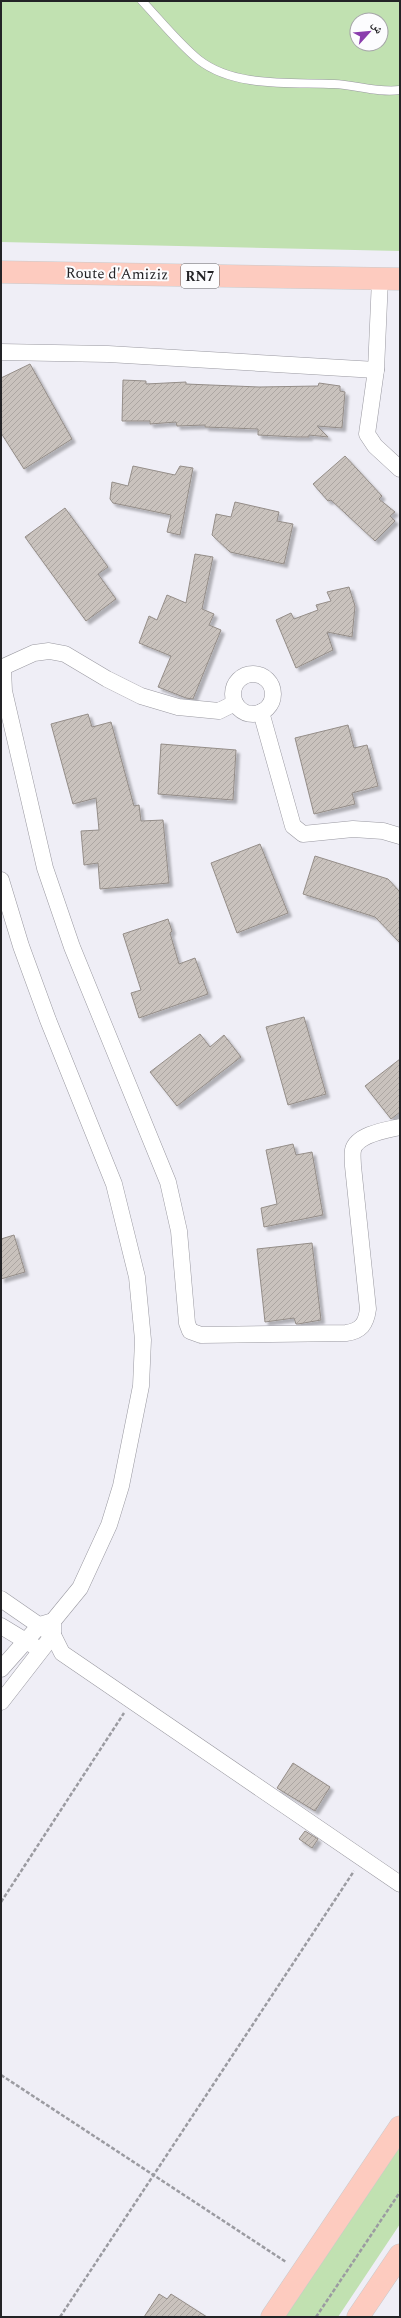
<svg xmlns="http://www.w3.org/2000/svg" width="401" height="2318" font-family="Spectral,'Noto Naskh Arabic',serif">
<defs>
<pattern id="building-hatch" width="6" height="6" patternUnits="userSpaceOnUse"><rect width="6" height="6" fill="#c9c2bd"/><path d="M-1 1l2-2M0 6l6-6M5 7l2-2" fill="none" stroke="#aca6a2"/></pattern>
<filter id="shadow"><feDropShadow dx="3.5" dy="3.5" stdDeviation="1" flood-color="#0004"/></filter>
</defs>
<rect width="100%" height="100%" fill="#efeef6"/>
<g fill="#c1e1b1" fill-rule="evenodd">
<path d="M1,1H400V251L1,242ZM357,20H381V44H357Z"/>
<path d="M400,2145V2224L338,2317H285Z"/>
</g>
<g fill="url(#building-hatch)" stroke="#948d88" filter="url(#shadow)">
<path d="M30,364L72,439L24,469L1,433V378Z"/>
<path d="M123,380L146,381V384L186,382V384L259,387L318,386L319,383L340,386V391L345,392L342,428L317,426L328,437L309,435V437H296L258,435V429L205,427V425L177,426L176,422L150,424V421H122Z"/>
<path d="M345,456L382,496L379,499L395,512L390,516L395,521L375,541L331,500L328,501L313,484Z"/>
<path d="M133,466L175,475L180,466L193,468L180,535L167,532L171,515L113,503L110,499L112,482L128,486Z"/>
<path d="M235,502L279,512L277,521L293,524L284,564L230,552L212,535L216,514L231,517Z"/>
<path d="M65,508L108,567L98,574L116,599L86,621L25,537Z"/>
<path d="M195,554L213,557L202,609L214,614L209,625L221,630L193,699L186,698L158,687L171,656L139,643L149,616L157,620L167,595L186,603Z"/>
<path d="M349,587L355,606L352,637L327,632L333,650L296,668L276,620L291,613L294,619L318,610L316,605L331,601L327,592Z"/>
<path d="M88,714L92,727L111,722L134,806L139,805L141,821L163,820L169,883L100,889L98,863L84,865L81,831L99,830L96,798L73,804L51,724Z"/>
<path d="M348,725L354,748L367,745L378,786L352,793L355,804L314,814L295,738Z"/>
<path d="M161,744L236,750L233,800L158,794Z"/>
<path d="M260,844L288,913L237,933L211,863Z"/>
<path d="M315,856L388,879L400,892V943L375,917L303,894Z"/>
<path d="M168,919L172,931L170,933L179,964L195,958L208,994L139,1018L131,993L141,990L123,934Z"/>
<path d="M304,1017L326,1094L288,1105L266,1027Z"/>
<path d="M200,1034L210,1047L224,1035L241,1057L177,1106L150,1072Z"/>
<path d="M400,1059V1112L391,1119L365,1086Z"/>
<path d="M293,1144L296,1155L312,1152L323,1215L264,1227L261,1208L277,1204L266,1150Z"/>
<path d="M14,1235L25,1272L1,1279V1239Z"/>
<path d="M312,1243L321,1320L298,1324H296L294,1318L265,1322L257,1249Z"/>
<path d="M293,1763L330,1787L315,1811L277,1788Z"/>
<path d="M305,1831L318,1839L312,1848L299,1839Z"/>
<path d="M159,2294L167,2299L171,2294L207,2317H144Z"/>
</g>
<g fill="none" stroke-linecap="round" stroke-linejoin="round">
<defs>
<path id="service" d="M142,1C159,19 180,45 199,60C235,88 291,82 334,84C356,85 378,93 400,90"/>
<g id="minor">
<path d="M380,279L376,370L367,434L375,446L400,469"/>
<path d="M1,352L108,354L376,370"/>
<path d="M1,668L34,653L49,651L65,654L107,679L141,696L178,707L219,711L235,703"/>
<path d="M3,669L4,691L45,868L72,947L168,1182L179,1231L187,1323L190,1331L201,1335L346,1333C361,1331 366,1324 368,1309L353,1166C353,1162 352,1155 353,1150C357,1134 387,1130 400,1127"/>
<circle cx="253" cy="694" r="20"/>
<path d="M261,712L293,826L303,834L353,829L383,831L400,836"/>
<path d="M1,880L21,946L48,1020L114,1184L137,1277L143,1340L141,1386L121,1486L109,1525L80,1588L53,1621V1635L1,1702"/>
<path d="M1,1599L53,1635L62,1653L400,1884"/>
<path d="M1,1626L34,1646"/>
<path d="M1,1669L40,1625L50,1622"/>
</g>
<g id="primary">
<path d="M1,272L400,279"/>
<path d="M272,2317L400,2127"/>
<path d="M358,2317L400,2255"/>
</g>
</defs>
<use href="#service" stroke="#9a99a1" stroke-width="9"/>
<use href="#minor" stroke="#9a99a1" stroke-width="17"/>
<use href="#primary" stroke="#cacacb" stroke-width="23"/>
<g stroke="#9b9ba1" stroke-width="2.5" stroke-dasharray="4 2" stroke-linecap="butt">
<path d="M1,1902L124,1713"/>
<path d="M1,2075L286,2262"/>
<path d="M60,2317L354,1871"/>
<path d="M316,2317L400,2192"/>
</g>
<use href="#service" stroke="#fff" stroke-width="8"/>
<use href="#minor" stroke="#fff" stroke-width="16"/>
<use href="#primary" stroke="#fdcbbf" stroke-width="22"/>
</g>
<g text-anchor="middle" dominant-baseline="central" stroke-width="4" stroke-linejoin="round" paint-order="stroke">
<rect fill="#fcfcfe" stroke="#646467" stroke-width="1" x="181" y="264" width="38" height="24" rx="3"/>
<g font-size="14" font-weight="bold" fill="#232326">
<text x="200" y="276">RN7</text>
</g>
<g font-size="15" fill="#232326" stroke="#fcfcfe">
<text transform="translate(117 274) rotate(1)">Route d'Amiziz</text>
</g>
</g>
<rect width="401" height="2318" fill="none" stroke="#232326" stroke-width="4"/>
<g transform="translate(369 32) rotate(63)"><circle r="19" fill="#fcfcfe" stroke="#a5a5a8"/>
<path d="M0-3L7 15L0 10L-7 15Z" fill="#8a3cad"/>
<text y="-6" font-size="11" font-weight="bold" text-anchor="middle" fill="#232326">ش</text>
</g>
</svg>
